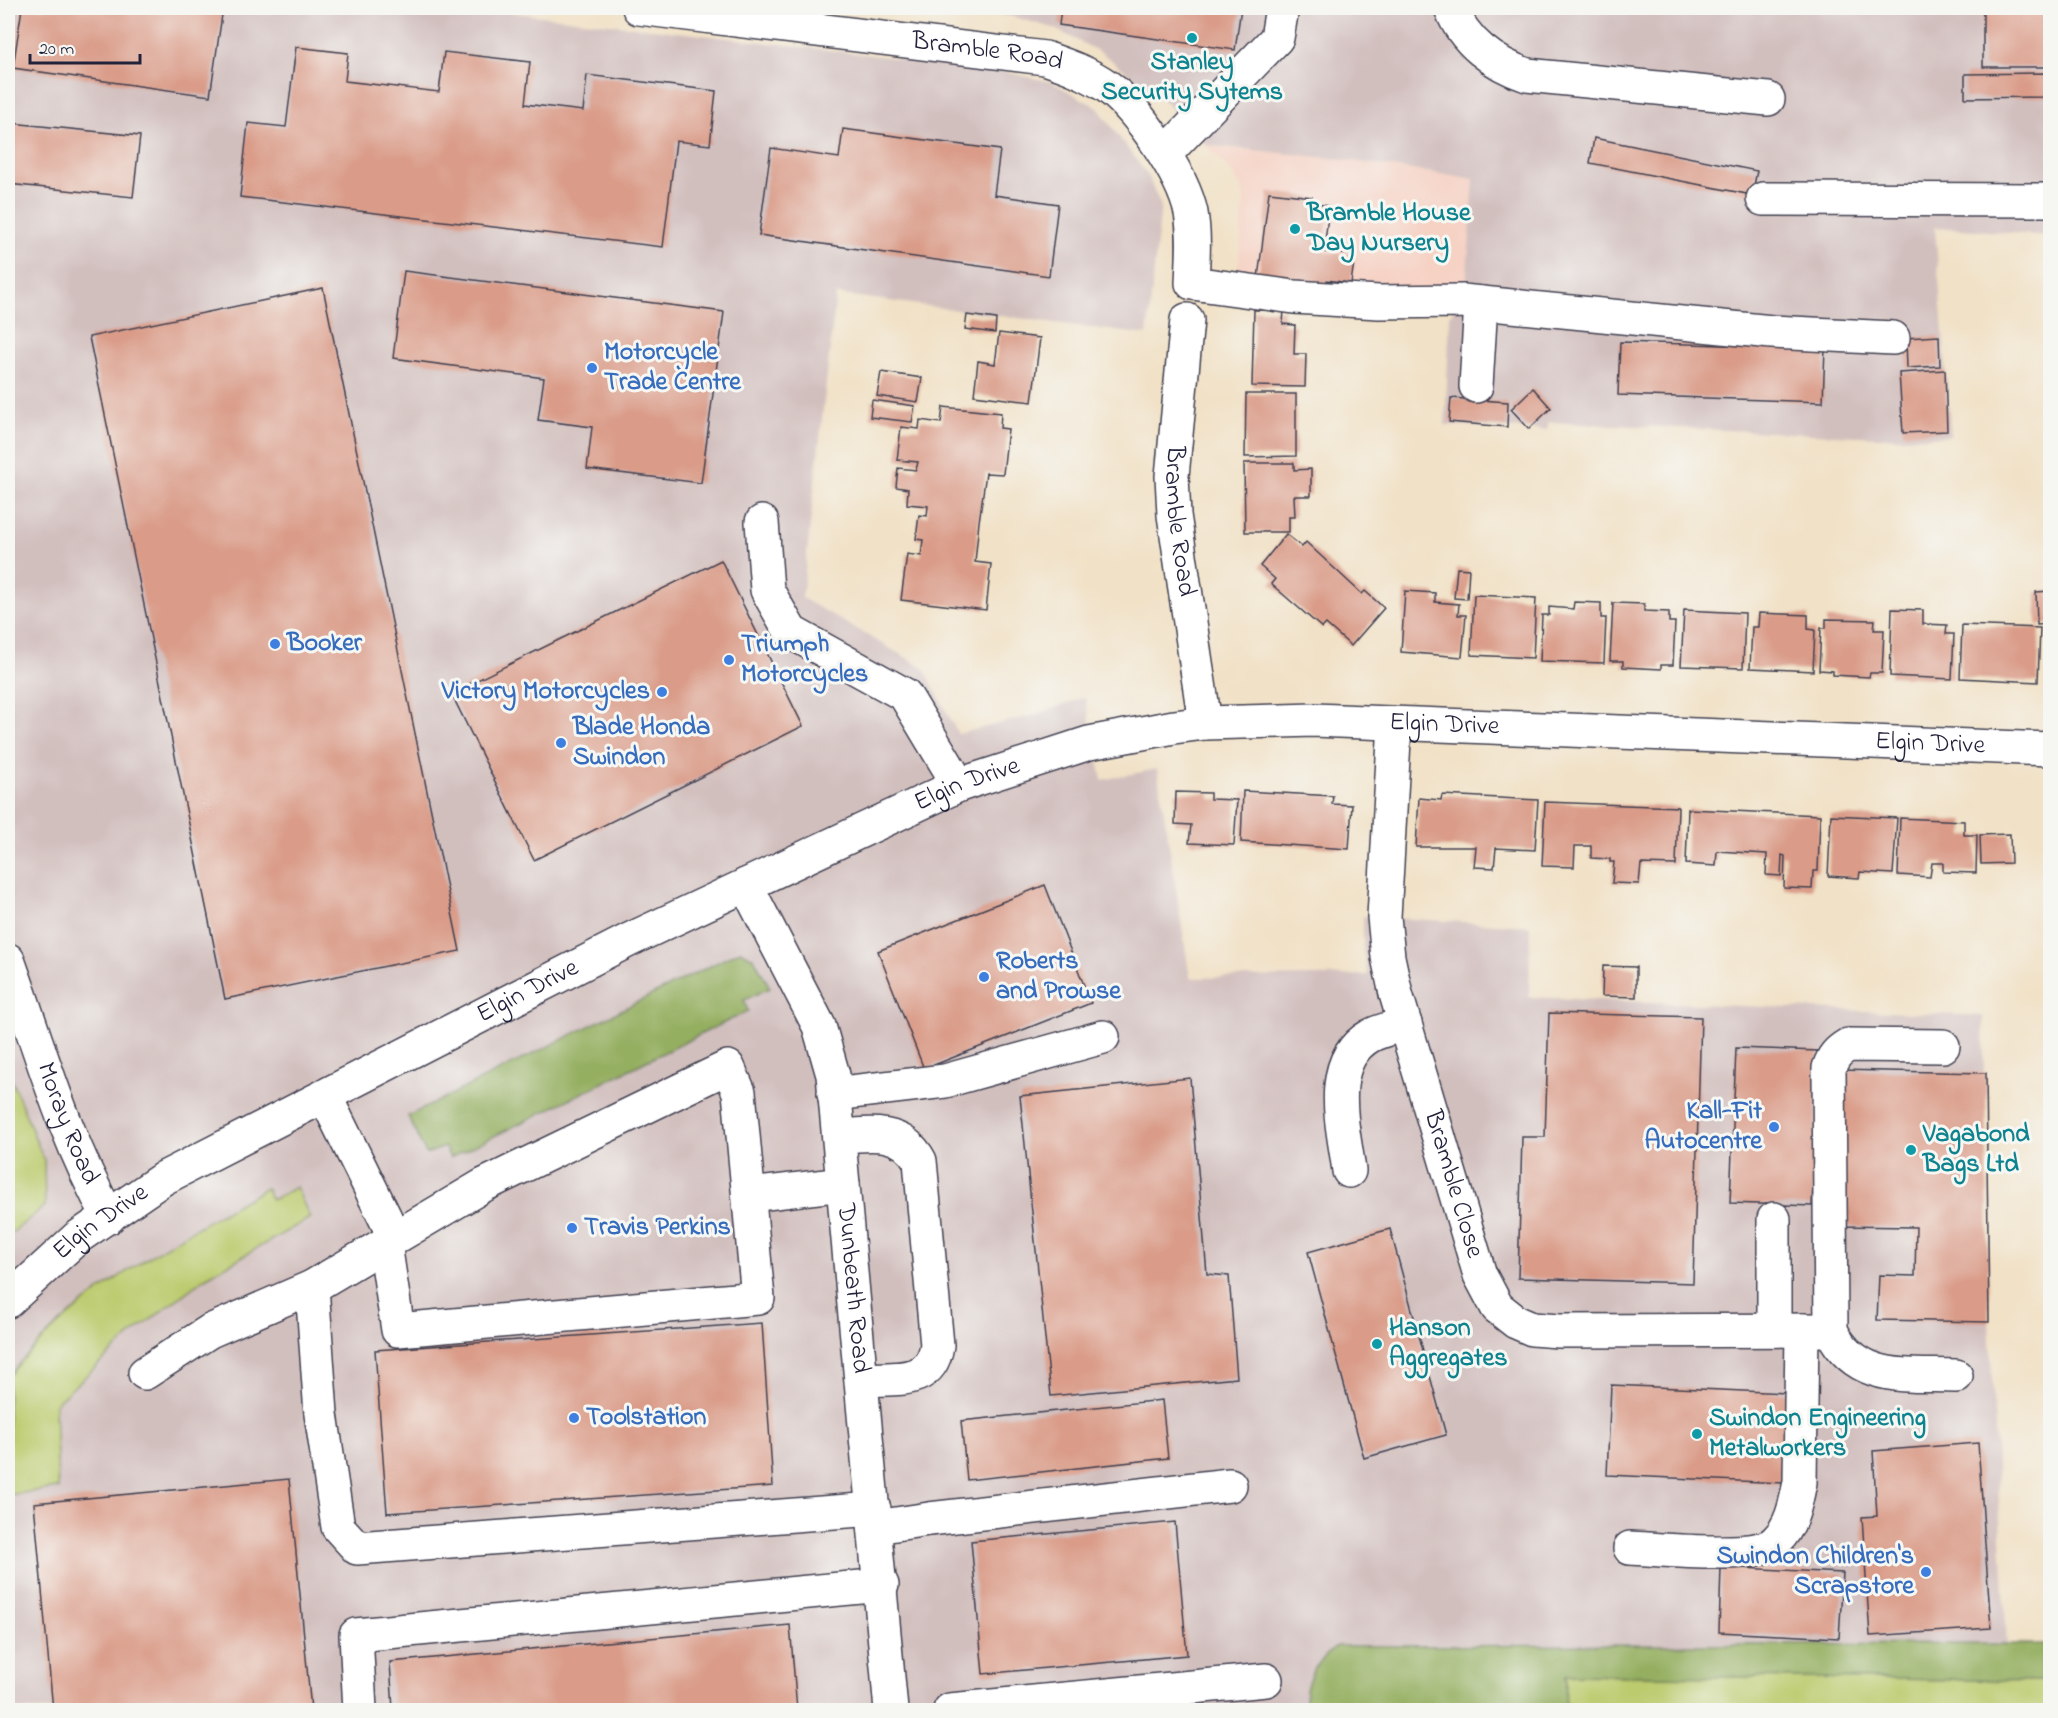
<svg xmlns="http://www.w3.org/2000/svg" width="2058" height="1718" font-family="'Indie Flower',sans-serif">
<rect width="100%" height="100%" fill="#f6f6f2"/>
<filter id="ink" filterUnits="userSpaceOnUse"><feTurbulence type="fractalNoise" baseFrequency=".0167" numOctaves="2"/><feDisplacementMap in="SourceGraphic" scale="12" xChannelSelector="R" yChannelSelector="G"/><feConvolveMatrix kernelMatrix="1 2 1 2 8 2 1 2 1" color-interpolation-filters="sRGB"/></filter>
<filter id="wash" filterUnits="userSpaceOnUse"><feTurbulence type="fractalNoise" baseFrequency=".008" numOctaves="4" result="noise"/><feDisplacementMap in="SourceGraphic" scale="24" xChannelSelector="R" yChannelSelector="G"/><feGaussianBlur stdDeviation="1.35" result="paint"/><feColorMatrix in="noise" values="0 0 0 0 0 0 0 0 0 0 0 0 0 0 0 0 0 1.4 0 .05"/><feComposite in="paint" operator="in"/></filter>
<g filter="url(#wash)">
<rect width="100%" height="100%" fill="#f1e1c6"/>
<path fill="#f6d2c4" d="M1206,145L1338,159L1474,179L1466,287L1341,290L1237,278L1244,199L1242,188L1228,168Z"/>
<g fill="#d1bfbe">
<path d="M8,8H475L997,70L1052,82L1098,108L1148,176L1161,206L1147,335L836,294L802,598L924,668L958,734L1034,715L1085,697L1102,780L1157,769L1190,978L1368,975L1363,951V916L1530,926L1529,997L1983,1016L1989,1322L2007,1645L1337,1646L1342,1710H8Z"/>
<path d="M936,8H2050V236L1935,227L1951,436L1901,438L1549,422L1547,430L1445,425L1450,316L1466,286L1474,179L1338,159L1206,145L1164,101L1102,53L1053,28L1010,16Z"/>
</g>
<g fill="#bbcb6d" stroke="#6e7654" stroke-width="1.5">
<path d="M8,1071L44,1160L45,1206L8,1236Z"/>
<path d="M296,1187L310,1218L205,1278L132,1334L55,1404L58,1488L8,1495V1377C75,1293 174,1241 266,1188L272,1200Z"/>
<path d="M1566,1675L2050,1681V1710H1565Z"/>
</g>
<g fill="#94af60" stroke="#5b684e" stroke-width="1.5">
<path d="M740,951L754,958L770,988L744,1000L748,1011L450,1158L445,1147L426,1154L408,1116Z"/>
<path d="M2050,1644V1681L1566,1675L1565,1710H1507L1480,1706L1475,1710H1305C1304,1679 1313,1665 1337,1646Z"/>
</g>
<g id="blocks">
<g fill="#da9c89">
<path d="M22,8H223L210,96L13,68Z"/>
<path d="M1061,8H1241L1235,50L1059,25Z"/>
<rect x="1983" y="8" width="67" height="59"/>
<path d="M296,47L348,53L345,81L439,92L444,52L530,62L525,104L583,111L587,75L716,91L710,145L676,141L663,247L240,197L248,123L286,127Z"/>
<path d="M2050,73V97L1965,98V74Z"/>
<path d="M11,123L140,136L133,197L8,184Z"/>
<path d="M843,129L1000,150L994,195L1058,204L1049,276L759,235L771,148L839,158Z"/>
<path d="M1594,138L1757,171L1752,195L1590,163Z"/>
<path d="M1269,192L1312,197L1311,203L1329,206L1324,252L1355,255L1351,283L1327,280L1326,286L1258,278Z"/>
<path d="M404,271L724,312L701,483L587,469L592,427L538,420L544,378L393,358Z"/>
<path d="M323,288L460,951L225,999L89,337Z"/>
<path d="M1254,310H1284L1283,324L1295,325L1294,354H1306L1305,387L1252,386Z"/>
<path d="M967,315L996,319L995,333L965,329Z"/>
<path d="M999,333L1040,338L1032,402L974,395L978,361L995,364Z"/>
<path d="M1939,336L1940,366L1907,368L1906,338Z"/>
<path d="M1620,342L1825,348L1823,402L1618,395Z"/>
<path d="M1945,370L1947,431L1903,433L1899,373Z"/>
<path d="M881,372L922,378L918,402L877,396Z"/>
<path d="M1533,388L1551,408L1529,429L1511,409Z"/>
<path d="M1246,394H1296V456L1245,457Z"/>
<path d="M1451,398L1508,402L1507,427L1449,422Z"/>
<path d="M872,400L915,406L912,422L870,417Z"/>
<path d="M943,407L1001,413L1000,428L1008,429L1003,474L986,473L979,522L975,562L991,564L986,610L901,600L907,554L921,556L923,540L916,539L919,515L927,516L928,506L907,504L908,489L896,487L898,468L916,470L918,462L897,460L901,427L919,429L920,420L941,423Z"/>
<path d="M1244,463H1294V470L1311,469V496H1294L1295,517H1289V532H1245Z"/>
<path d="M1286,534L1302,547L1306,542L1362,594L1365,591L1384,608L1351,646L1326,624L1322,628L1271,584L1275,579L1260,566Z"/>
<path d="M721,560L803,726L534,860L451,693Z"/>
<path d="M1457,568L1469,569L1467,599L1454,598Z"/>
<path d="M1405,591L1435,593V602L1459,604L1458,615H1466L1462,657L1401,652Z"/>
<path d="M2050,591V624L2037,625L2036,592Z"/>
<path d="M1474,595L1536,598L1533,658L1471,655Z"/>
<path d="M1574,602L1601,603V618H1606L1604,663L1540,661L1542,615H1549V607L1573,609Z"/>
<path d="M1613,603L1644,604V611L1669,612V622H1675L1673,665H1661V669L1623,667V661H1610Z"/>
<path d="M1892,609L1923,610V624L1947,625L1946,634H1954L1952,679L1890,676Z"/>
<path d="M1684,610L1745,613L1743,668L1681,666Z"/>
<path d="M1759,613L1808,615V629L1815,630L1813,671L1750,668L1752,627H1758Z"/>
<path d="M1826,619L1875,620L1874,630H1884L1882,673H1870L1869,677L1850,676L1833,675V671L1819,670L1821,628H1826Z"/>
<path d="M1962,625L2040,628L2038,682L1960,678Z"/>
<path d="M1243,791L1333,796L1332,804L1352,805L1349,849L1241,842Z"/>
<path d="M1176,792L1210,793V799L1237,800L1234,845L1189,843L1191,825L1175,824Z"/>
<path d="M1442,795L1538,800L1535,850L1496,848L1494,868L1474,867L1476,847H1416L1419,798L1441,800Z"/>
<path d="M1545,802L1678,807L1676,865L1641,864L1639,884L1612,883L1614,862H1610V859L1591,858V846H1575L1574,867L1542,866Z"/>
<path d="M1688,809L1820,815L1818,871H1813L1812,889L1784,888L1785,856L1782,855L1781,876L1766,875L1767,854L1717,851L1716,866L1686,864Z"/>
<path d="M1831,815L1897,818L1893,874L1860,872L1859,878L1828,876Z"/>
<path d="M1900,818L1964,821V835H1977L1976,873L1943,872V863H1932L1930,877L1898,875Z"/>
<path d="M2010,834L2011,863L1981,864L1980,835Z"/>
<path d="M1045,885L1091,1003L924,1069L878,951Z"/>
<path d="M1603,966L1636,967V997L1602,996Z"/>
<path d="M1549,1013L1701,1017L1693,1283L1518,1278L1522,1137H1545Z"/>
<path d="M1736,1048L1818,1051L1812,1206L1730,1203Z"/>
<path d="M1836,1070L1986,1073L1989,1322L1877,1320L1879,1275L1915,1276L1916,1227L1833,1226Z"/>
<path d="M1190,1078L1207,1274L1229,1276L1237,1378L1051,1396L1020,1096Z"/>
<path d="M1390,1229L1446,1435L1364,1458L1308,1252Z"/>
<path d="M762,1323L773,1486L387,1513L375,1350Z"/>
<path d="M1611,1385L1787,1393L1783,1483L1607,1475Z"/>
<path d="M1162,1400L1168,1458L967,1480L961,1421Z"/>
<path d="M1978,1443L1991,1628L1870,1636L1862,1517L1877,1516L1873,1451Z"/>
<path d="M289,1479L311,1710H53L34,1503Z"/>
<path d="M1175,1522L1187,1655L983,1674L971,1541Z"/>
<path d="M1721,1567L1843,1573L1839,1638L1719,1632Z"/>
<path d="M790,1625L797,1710H393L390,1662Z"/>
</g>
</g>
</g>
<g filter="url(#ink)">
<use href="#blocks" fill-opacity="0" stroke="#413f50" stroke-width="1.5"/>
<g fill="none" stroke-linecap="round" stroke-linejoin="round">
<defs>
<g id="minor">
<path id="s1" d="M639,8L1045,58C1068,66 1088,73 1108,87C1139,110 1183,175 1191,213C1195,236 1193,259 1192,283L1294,297L1379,302L1462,301L1772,332L1893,338"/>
<path d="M1451,8C1464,42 1494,64 1527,75L1768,99"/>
<path d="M1165,154L1277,38L1282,8"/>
<path d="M1763,199L2050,200"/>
<path id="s2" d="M1187,320L1172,476L1174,515L1205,723"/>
<path d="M1476,386L1481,303"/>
<path d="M762,522L767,590L791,632L905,695L959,785"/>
<path id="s3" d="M1395,723L1384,917L1388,957L1396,994L1480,1275L1497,1307L1516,1322L1532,1329L1559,1331L1831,1330"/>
<path id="s4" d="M746,885L819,1026L833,1075L891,1710"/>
<path id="s5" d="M8,960C39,1046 64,1137 109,1217"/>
<path d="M1943,1046L1848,1045C1838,1051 1833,1056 1829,1068L1831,1330C1857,1383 1906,1374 1956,1376"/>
<path d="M834,1094L945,1081L1103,1037"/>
<path d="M325,1096L395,1238"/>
<path d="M839,1137C871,1133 903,1129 920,1161L937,1345C931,1386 896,1377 862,1380"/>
<path d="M1349,1171C1344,1130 1324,1062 1370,1036C1380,1030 1394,1028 1405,1024"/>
<path d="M749,1195L843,1184"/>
<path d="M1774,1219V1330"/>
<path d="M312,1287L321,1414L338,1527L357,1548L874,1509"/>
<path id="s6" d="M8,1301L78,1237L164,1178L629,940L959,785L1089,743L1174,727L1205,723L1314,720L2050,749"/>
<path d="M145,1373L210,1331L312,1287L484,1185L728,1067L739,1092L758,1298L398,1330L385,1244"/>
<path d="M876,1527L929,1519L1230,1485"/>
<path d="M1630,1548C1659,1549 1758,1560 1776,1541C1792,1526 1796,1502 1800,1482L1802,1330"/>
<path d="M360,1710L356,1635L882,1585"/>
<path d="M950,1710L1266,1680"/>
</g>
</defs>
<use href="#minor" stroke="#413f50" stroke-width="36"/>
<use href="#minor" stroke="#fff" stroke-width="33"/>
</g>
</g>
<g fill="#0f9aa8" stroke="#f6f6f2" stroke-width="2">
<circle cx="1192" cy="38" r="6"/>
<circle cx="1295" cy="229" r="6"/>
<circle cx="1911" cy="1150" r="6"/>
<circle cx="1377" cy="1344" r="6"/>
<circle cx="1697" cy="1434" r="6"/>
</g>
<g fill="#3f7fe0" stroke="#f6f6f2" stroke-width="2">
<circle cx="592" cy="368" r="6"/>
<circle cx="275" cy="644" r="6"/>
<circle cx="729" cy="660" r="6"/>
<circle cx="662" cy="692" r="6"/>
<circle cx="561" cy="743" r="6"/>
<circle cx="984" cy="977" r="6"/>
<circle cx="1774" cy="1127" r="6"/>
<circle cx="572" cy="1228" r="6"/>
<circle cx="574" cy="1418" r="6"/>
<circle cx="1926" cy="1572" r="6"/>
</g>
<g text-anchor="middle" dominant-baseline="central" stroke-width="6" stroke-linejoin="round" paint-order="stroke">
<g font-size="26" fill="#22223b" stroke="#f6f6f2">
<text stroke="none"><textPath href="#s1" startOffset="351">Bramble Road</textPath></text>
<text stroke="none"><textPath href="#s2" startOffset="202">Bramble Road</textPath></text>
<text stroke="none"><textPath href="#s6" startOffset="1580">Elgin Drive</textPath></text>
<text stroke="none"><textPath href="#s6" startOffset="2066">Elgin Drive</textPath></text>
<text stroke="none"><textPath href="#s6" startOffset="1094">Elgin Drive</textPath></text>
<text stroke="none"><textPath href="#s6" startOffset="608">Elgin Drive</textPath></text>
<text stroke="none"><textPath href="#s5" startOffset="174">Moray Road</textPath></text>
<text stroke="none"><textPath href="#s3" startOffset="471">Bramble Close</textPath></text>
<text stroke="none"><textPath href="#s6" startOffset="122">Elgin Drive</textPath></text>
<text stroke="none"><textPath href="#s4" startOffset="424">Dunbeath Road</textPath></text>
</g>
<g font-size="26" font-weight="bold" fill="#0d838f" stroke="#f6f6f2" text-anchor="start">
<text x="1192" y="63" text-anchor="middle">Stanley<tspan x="1192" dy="30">Security Sytems</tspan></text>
<text x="1307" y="214">Bramble House<tspan x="1307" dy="30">Day Nursery</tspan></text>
<text x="1923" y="1135">Vagabond<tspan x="1923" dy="30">Bags Ltd</tspan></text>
<text x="1389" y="1329">Hanson<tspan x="1389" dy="30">Aggregates</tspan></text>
<text x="1709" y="1419">Swindon Engineering<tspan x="1709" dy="30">Metalworkers</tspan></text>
</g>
<g font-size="26" font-weight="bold" fill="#366cbe" stroke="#f6f6f2" text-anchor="start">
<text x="604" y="353">Motorcycle<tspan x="604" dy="30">Trade Centre</tspan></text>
<text x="287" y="644">Booker</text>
<text x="741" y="645">Triumph<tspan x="741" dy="30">Motorcycles</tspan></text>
<text x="650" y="692" text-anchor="end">Victory Motorcycles</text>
<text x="573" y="728">Blade Honda<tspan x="573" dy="30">Swindon</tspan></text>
<text x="996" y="962">Roberts<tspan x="996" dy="30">and Prowse</tspan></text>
<text x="1762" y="1112" text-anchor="end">Kall-Fit<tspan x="1762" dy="30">Autocentre</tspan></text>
<text x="584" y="1228">Travis Perkins</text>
<text x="586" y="1418">Toolstation</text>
<text x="1914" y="1557" text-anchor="end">Swindon Children's<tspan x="1914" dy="30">Scrapstore</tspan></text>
</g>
</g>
<rect width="2058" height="1718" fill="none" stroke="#f6f6f2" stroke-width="30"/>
<path d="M30 54v9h110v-9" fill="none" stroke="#22223b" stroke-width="3"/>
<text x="39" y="54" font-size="18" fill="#22223b" stroke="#f6f6f2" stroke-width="4.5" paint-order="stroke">20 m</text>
</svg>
